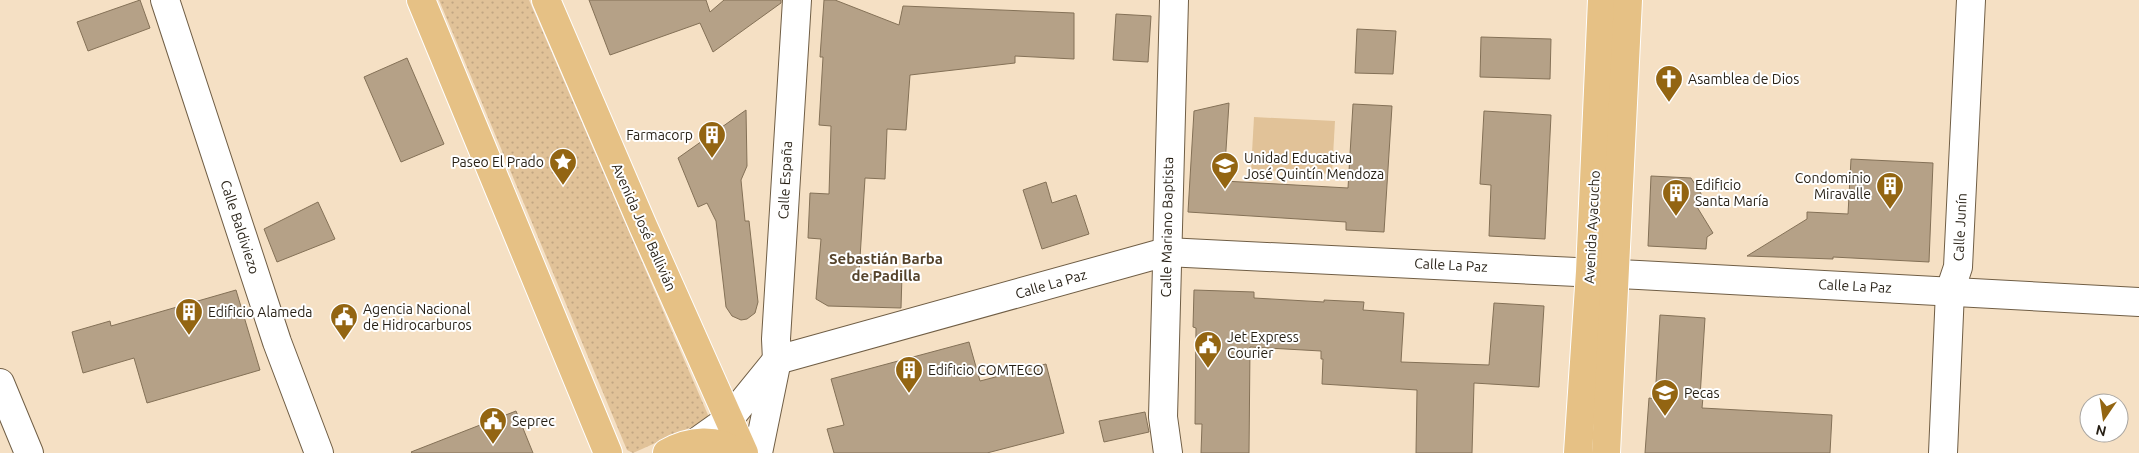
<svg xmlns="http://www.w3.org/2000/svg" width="2139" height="453" font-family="Ubuntu,sans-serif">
<defs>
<pattern id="green-dots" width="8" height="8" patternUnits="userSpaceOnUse" patternTransform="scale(1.25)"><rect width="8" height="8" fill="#e1c298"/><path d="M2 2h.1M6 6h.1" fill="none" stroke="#c1a682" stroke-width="1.8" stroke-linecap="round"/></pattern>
</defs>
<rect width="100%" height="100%" fill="#f5e0c4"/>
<path fill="url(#green-dots)" d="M439,0H529L708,415L707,420L633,453L627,450Z"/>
<path fill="#e1c298" d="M1254,117L1335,121L1332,174L1251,170Z"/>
<g fill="#b5a187" stroke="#847157">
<path d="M140,0L150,28L88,51L77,22Z"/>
<path d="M589,0H706L710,12L724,0H781V3L713,52L700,23L610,55Z"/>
<path d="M824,0H835L899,25L903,6L1074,13V59L1015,56V63L910,75L906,130L887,129L885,179L865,178L859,274L902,275L901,308L828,306L816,299L821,239L808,238L810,193L829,194L831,126L819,125L823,57H820Z"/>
<path d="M1116,14L1151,16L1148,62L1113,60Z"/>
<path d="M1357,29L1396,31L1393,74L1355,73Z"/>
<path d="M1481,37L1551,39L1550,79L1480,77Z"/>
<path d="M407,58L444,144L401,162L364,77Z"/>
<path d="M1229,103L1224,181L1348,188L1353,104L1392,106L1384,232L1346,230V222L1188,212L1194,111Z"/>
<path d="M746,110L747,166L741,180L745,221H749L758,302L755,313L747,319L741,320L732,316L726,307L716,221L707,203L698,207L678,158Z"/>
<path d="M1484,111L1551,115L1545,239L1489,236L1491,185L1480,184Z"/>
<path d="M1851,159L1933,163L1929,262L1833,257V259L1747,256L1807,219V212L1848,214Z"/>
<path d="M1651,176L1691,178L1705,200L1694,202L1713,233L1707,237L1706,249L1648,246Z"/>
<path d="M1046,182L1052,203L1076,195L1089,234L1042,249L1023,190Z"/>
<path d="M318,202L335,239L277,262L264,229Z"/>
<path d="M236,290L260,370L147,403L134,358L83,373L72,332L110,321L111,326Z"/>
<path d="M1194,290L1254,292V298L1324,302V300L1364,302L1363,310L1404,313L1401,362L1489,365L1494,303L1544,306L1539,387L1474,383L1472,453H1416L1417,390L1322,384L1323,359H1321V351L1250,347L1249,453H1201L1202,424H1195L1196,328L1193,327Z"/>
<path d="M1660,315L1705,318L1700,397H1703L1702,408L1832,415L1830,453H1645L1649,398L1655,399Z"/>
<path d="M969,342L980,381L1046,364L1064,433L987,453H834L827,429L844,425L831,379Z"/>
<path d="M516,411L533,453H412L411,452Z"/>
<path d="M1145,412L1149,432L1104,442L1099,421Z"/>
</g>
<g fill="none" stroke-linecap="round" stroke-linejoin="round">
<defs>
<g id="minor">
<path d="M165,0L277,342L319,453"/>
<path d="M0,383L29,453"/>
<path d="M698,441L729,419L777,360L1166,252L1639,275L2139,302"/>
<path d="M758,453L777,360L776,339L797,0"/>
<path d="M1168,453L1163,417L1174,0"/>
<path d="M1943,453L1950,291L1958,267L1971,0"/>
</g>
<g id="major">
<path d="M421,0L608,453"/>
<path d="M546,0L643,226L744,453"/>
<path d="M667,453C690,440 716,438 739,453"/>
<path d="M1578,453L1590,272L1602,0"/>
<path d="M1606,453L1628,0"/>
</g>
</defs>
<use href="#minor" stroke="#705e45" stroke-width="30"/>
<use href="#major" stroke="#fff" stroke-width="30"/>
<use href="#minor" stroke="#fff" stroke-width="28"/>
<use href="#major" stroke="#e6c185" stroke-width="28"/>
</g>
<defs>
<symbol id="church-pin" viewBox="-11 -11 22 30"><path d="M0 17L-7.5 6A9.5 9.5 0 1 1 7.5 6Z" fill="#936512" stroke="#fff"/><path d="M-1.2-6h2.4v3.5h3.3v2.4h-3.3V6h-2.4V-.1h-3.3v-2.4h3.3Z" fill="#fff"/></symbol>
<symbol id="building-pin" viewBox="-11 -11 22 30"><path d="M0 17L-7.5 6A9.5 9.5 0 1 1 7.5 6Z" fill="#936512" stroke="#fff"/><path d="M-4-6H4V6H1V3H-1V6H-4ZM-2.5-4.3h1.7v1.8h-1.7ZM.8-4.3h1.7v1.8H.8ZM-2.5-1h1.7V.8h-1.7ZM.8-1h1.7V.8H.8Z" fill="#fff"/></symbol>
<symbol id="sight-pin" viewBox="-11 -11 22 30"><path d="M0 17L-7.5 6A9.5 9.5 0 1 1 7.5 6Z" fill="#936512" stroke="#fff"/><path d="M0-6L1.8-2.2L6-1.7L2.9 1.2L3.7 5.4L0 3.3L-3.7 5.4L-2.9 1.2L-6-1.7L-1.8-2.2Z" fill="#fff"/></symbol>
<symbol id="school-pin" viewBox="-11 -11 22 30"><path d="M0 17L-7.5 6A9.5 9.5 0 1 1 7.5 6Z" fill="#936512" stroke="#fff"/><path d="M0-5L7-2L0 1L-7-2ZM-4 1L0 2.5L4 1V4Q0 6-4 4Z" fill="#fff"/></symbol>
<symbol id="civic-pin" viewBox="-11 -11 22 30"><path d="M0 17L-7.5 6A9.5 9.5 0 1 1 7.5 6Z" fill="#936512" stroke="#fff"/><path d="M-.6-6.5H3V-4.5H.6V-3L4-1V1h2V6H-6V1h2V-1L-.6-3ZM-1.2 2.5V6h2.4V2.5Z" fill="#fff"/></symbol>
</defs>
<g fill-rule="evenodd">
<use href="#church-pin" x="1653" y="63" width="32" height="43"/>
<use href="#building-pin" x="696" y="119" width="32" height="43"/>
<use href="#sight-pin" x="547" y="146" width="32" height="43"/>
<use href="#school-pin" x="1209" y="150" width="32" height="43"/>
<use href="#building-pin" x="1874" y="170" width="32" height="43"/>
<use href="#building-pin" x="1660" y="177" width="32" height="43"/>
<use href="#building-pin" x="173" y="296" width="32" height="43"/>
<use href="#civic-pin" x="328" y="301" width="32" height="43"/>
<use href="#civic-pin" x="1192" y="329" width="32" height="43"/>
<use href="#building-pin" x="893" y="354" width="32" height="43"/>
<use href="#school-pin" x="1649" y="377" width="32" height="43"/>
<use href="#civic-pin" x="477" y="405" width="32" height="43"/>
</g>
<g text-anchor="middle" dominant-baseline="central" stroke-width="4" stroke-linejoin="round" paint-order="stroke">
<g font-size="14" fill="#261f14" stroke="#fff" text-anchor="start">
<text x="1688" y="79">Asamblea de Dios</text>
<text x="693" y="135" text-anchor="end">Farmacorp</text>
<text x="1244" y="158">Unidad Educativa<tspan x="1244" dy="16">José Quintín Mendoza</tspan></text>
<text x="544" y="162" text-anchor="end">Paseo El Prado</text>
<text x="1871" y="178" text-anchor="end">Condominio<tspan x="1871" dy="16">Miravalle</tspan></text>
<text x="1695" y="185">Edificio<tspan x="1695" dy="16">Santa María</tspan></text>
<text x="363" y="309">Agencia Nacional<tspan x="363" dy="16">de Hidrocarburos</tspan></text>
<text x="208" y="312">Edificio Alameda</text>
<text x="1227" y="337">Jet Express<tspan x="1227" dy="16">Courier</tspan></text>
<text x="928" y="370">Edificio COMTECO</text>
<text x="1684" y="393">Pecas</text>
<text x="512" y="421">Seprec</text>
</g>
<g font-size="14" fill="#261f14" stroke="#fff">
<text transform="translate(785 180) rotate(-87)">Calle España</text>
<text transform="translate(240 227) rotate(72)">Calle Baldiviezo</text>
<text transform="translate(644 227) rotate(66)">Avenida José Ballivián</text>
<text transform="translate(1167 227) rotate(-89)">Calle Mariano Baptista</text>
<text transform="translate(1592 227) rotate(-87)">Avenida Ayacucho</text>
<text transform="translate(1960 227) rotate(-87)">Calle Junín</text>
<text transform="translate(1451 265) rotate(3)">Calle La Paz</text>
<text transform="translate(1051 284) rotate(-16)">Calle La Paz</text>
<text transform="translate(1855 286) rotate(3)">Calle La Paz</text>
</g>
<g font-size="15" font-weight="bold" fill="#55432b" stroke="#fff">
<text x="886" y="258">Sebastián Barba<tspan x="886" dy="17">de Padilla</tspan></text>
</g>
</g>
<g transform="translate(2104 418) rotate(193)"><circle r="24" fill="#ffffff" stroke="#a8a5a1"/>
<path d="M0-4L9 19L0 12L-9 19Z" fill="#936512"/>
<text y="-8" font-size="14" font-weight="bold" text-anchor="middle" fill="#261f14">N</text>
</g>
</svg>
